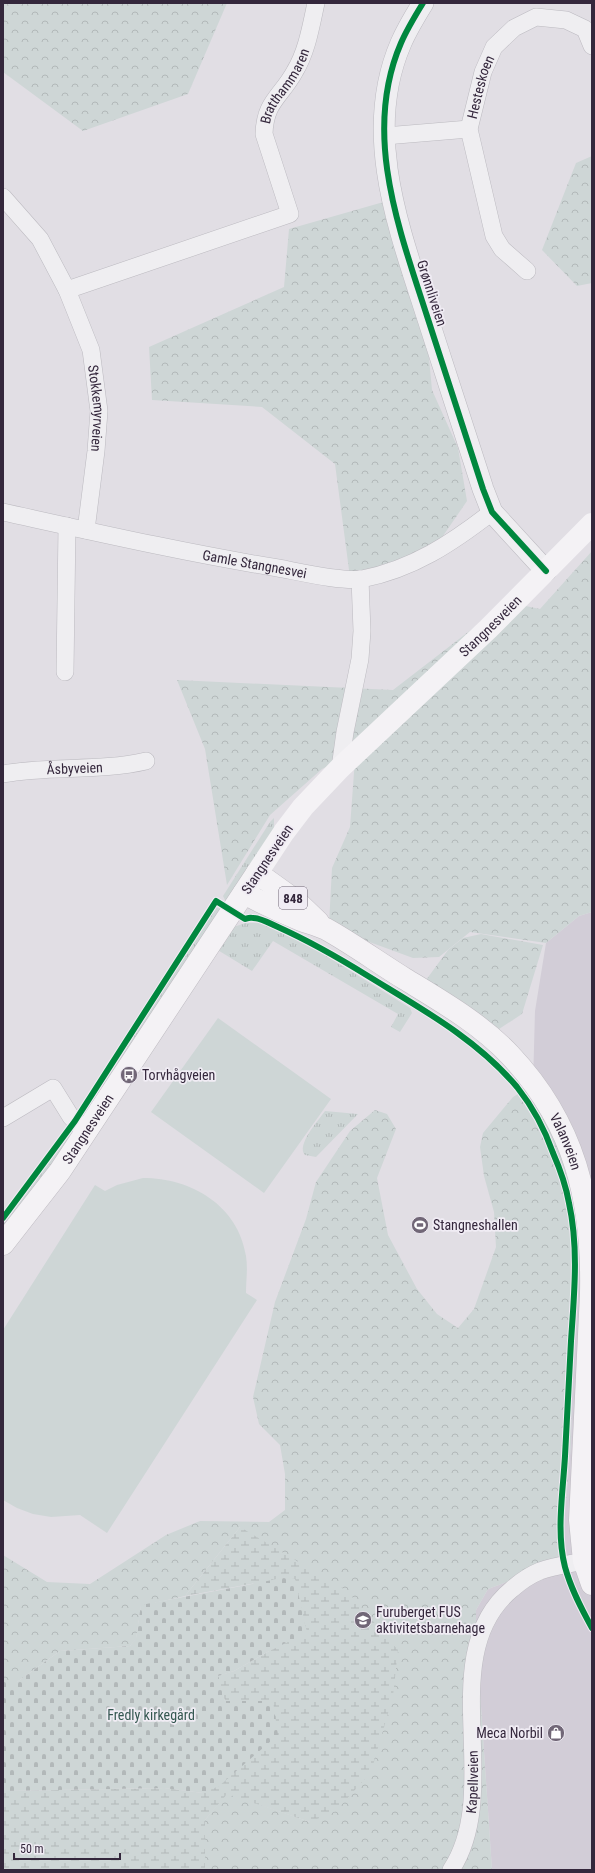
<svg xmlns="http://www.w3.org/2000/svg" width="595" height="1873" font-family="'Roboto Condensed',sans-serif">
<defs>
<pattern id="grass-tufts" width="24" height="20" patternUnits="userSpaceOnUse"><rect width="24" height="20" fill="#ced6d6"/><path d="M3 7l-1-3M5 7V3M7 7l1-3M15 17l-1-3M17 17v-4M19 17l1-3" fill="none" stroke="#b2b8b9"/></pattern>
<pattern id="forest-crowns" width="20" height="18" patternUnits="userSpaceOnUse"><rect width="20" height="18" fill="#ced6d6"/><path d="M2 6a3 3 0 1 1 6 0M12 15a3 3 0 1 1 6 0" fill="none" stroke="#b2b8b9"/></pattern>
<pattern id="wetland-marsh" width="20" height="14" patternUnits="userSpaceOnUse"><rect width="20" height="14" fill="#ced6d6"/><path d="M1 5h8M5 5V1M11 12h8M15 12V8" fill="none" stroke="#b2b8b9"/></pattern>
<pattern id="cemetery-stones" width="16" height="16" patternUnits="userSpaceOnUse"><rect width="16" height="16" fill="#ced6d6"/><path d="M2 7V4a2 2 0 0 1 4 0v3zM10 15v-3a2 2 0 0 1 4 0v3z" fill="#b2b8b9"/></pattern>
</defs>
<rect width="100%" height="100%" fill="#e1dee4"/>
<path fill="#d2cdd7" d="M592,912V1870H492L476,1632V1610L488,1589L536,1571L556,1569L565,1513L571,1444L574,1297L572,1231L566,1165L533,1085L535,1011L546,943L579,916Z"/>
<g fill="url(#grass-tufts)">
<path d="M274,818V830L227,901L225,900L223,896L270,822Z"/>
<path d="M216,907L220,909L104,1087L103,1082Z"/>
<path d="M246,923H259L309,945L410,1008L412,1013L400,1032L391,1027L398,1014L273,941L252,971L216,949L230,928Z"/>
<path d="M325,1111L358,1114L316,1157L305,1155C296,1145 318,1121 325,1111Z"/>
<path d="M70,1134V1138L3,1232V1223Z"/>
</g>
<g fill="url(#forest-crowns)">
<path d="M3,3H227L188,94L83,131L3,72Z"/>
<path d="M592,156V283L577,286L542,250L576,163Z"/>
<path d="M387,201L427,337L432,390L458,448L467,501L434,549L351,585L335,464L262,407L152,400L149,347L284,287L289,229Z"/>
<path d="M592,551V912L579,916L546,943L470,932L439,957L413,958L334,929L329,924L332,868L350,827L355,759L344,758L322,769L270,815L227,885L205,749L177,680L393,690L507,602L540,609Z"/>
<path d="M481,934L543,945L522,1014L499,1029L464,1003L426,980L448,950L463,938Z"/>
<path d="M533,1085L566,1165L572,1231L574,1297L571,1444L565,1513L556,1569L536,1571L488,1589L476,1610V1632L492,1870H205V1820L227,1793L310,1822L240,1527L185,1596L141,1606L136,1639L130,1646L60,1651L17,1682H3V1555L47,1582L90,1584L166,1535L200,1521L269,1522L285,1510V1474L280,1445L259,1424L253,1397L275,1302L306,1219L316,1182L350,1131L375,1110L387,1114L396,1129L377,1178L388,1235L417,1289L437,1314L458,1328L474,1309L496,1247L494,1212L484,1176L480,1147L483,1133L513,1097Z"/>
</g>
<path fill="url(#wetland-marsh)" d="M240,1527L347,1591L398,1650L393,1696L371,1772L336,1811L310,1822L227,1794L205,1820V1870H3V1791L165,1788L203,1793L225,1701L217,1676L234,1671L271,1650L307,1633L295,1579L283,1578L185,1596Z"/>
<path fill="url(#cemetery-stones)" d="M283,1578L295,1579L307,1633L271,1650L234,1671L218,1676L225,1701H273L278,1735L219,1786L203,1793L164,1788L3,1791V1682H17L60,1651L130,1646L136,1638L141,1605Z"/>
<g fill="#ced6d6">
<path d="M218,1018L331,1099L264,1193L151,1112Z"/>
<path d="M143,1178C191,1178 238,1205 246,1256C248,1269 246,1281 246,1293L257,1300L107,1533L80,1515L51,1517L33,1514L17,1508L3,1500V1330L95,1185L105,1191L117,1185Z"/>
</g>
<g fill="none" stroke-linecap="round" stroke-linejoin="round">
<defs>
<g id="minor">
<path d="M385,136L469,129"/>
<path id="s1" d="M3,197L40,239L67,290L91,350L99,411L96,451L86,530"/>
<path id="s2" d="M527,271L502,249L494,236L469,129L483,72L494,47L514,28L536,17L566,20L585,29L592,46"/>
<path id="s3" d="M67,290L290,214L264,134C265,101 281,97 295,71C307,51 311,26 316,3"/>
<path id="s4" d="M3,512C94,532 186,553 278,568C300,572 342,582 362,579C413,569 452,543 492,512"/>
<path d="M65,672L67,526"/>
<path d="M340,768L345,732L360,659L362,631L360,579"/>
<path id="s5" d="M3,774C50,765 99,772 146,761"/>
<path d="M3,1118L53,1088L71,1117L86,1132"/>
<path id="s6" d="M451,1870C505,1788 432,1655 512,1589C520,1582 530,1575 540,1571C554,1566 570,1564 584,1561"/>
</g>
<path id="tertiary" d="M423,3C415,16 407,29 401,43C362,133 399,229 427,316C446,374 464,431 483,489L492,512L546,571"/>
<g id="primary">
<path id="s8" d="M244,893C262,903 281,912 301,920C309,923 318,925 326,929C353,944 379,963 405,979C441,1001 481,1024 510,1055C575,1124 593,1201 591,1293L580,1520L584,1561L592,1584"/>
<path id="s9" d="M3,1244L60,1171L257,873L296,901L318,922"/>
</g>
</defs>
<use href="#minor" stroke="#bcbac0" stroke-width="18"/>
<use href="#tertiary" stroke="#bcbac0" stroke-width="22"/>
<use href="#primary" stroke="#bebbc1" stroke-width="23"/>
<use href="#minor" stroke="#efeef1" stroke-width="17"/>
<use href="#tertiary" stroke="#efeef1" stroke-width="21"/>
<path stroke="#f4f2f5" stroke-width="22" id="s7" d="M257,873L284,832L303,807L340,768L488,629L592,524"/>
<use href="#primary" stroke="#f4f2f5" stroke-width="22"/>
<defs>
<g id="cycleway">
<path d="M423,3C415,16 407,29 401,43C362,133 399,229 427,316C446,374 464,431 483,489L492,512L546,571"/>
<path d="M3,1218L75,1121L216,901L245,919C248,918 250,917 253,918C261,918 271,924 278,927C309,941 339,958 368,976C420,1008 477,1039 517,1087C532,1106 545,1130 553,1153C560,1169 566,1186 569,1203C579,1248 574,1296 571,1341C569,1379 567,1418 565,1456C563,1492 556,1532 565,1567C571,1589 581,1608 592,1628"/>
</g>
</defs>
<use href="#cycleway" stroke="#f0ecf4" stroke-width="8"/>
<use href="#cycleway" stroke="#00873e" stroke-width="6"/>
</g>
<defs>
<symbol id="bus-disc" viewBox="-11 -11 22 22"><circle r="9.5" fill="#716777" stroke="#f0ecf4"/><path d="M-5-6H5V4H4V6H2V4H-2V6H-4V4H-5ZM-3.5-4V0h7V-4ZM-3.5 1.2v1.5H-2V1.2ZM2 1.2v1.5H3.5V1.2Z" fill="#fff"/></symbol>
<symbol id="stadium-disc" viewBox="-11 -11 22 22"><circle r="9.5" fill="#716777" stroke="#f0ecf4"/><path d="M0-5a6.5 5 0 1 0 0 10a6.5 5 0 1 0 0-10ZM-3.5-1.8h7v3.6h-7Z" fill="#fff"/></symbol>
<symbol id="school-disc" viewBox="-11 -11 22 22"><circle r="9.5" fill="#716777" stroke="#f0ecf4"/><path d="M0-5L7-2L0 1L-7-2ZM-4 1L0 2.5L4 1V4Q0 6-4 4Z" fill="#fff"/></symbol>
<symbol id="shop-disc" viewBox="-11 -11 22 22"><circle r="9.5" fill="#716777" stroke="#f0ecf4"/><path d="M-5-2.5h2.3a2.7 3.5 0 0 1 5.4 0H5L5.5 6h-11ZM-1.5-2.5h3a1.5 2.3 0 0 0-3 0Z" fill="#fff"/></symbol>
</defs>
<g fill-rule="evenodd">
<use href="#bus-disc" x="119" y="1065" width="20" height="20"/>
<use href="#stadium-disc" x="410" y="1215" width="20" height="20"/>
<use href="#school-disc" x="353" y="1610" width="20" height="20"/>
<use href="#shop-disc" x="546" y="1723" width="20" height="20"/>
</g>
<g text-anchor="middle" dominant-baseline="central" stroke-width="3.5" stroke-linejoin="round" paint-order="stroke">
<rect fill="#f0ecf4" stroke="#6c6273" stroke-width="1" x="279" y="887" width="28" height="22" rx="3"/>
<g font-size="13" font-weight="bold" fill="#34273c">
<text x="293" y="898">848</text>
</g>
<g font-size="14" fill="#34273c" stroke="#f0ecf4">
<text stroke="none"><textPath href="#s3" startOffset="373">Bratthammaren</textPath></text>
<text stroke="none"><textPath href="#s2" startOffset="202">Hesteskoen</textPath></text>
<text transform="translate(432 293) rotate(72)">Grønnliveien</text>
<text stroke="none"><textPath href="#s1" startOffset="237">Stokkemyrveien</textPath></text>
<text stroke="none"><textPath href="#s4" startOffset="257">Gamle Stangnesvei</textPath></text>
<text stroke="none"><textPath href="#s7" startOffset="341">Stangnesveien</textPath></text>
<text stroke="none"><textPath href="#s5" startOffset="72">Åsbyveien</textPath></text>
<text transform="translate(267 859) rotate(-56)">Stangnesveien</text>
<text stroke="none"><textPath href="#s9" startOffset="143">Stangnesveien</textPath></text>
<text stroke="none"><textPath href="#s8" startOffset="417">Valanveien</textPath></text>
<text stroke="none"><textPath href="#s6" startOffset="92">Kapellveien</textPath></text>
</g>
<g font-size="14" fill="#34273c" stroke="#f0ecf4" text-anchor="start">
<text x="142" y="1075">Torvhågveien</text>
<text x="433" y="1225">Stangneshallen</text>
<text x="376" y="1612">Furuberget FUS<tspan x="376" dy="16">aktivitetsbarnehage</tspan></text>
<text x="543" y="1733" text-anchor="end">Meca Norbil</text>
</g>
<g font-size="14" fill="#345750" stroke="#f0ecf4">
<text x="151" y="1715">Fredly kirkegård</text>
</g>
</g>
<rect width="595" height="1873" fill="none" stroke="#34273c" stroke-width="8"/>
<path d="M14 1853v6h106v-6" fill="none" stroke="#34273c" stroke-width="2"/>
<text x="20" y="1853" font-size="12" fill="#34273c" stroke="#f0ecf4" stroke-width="3" paint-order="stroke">50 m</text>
</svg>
